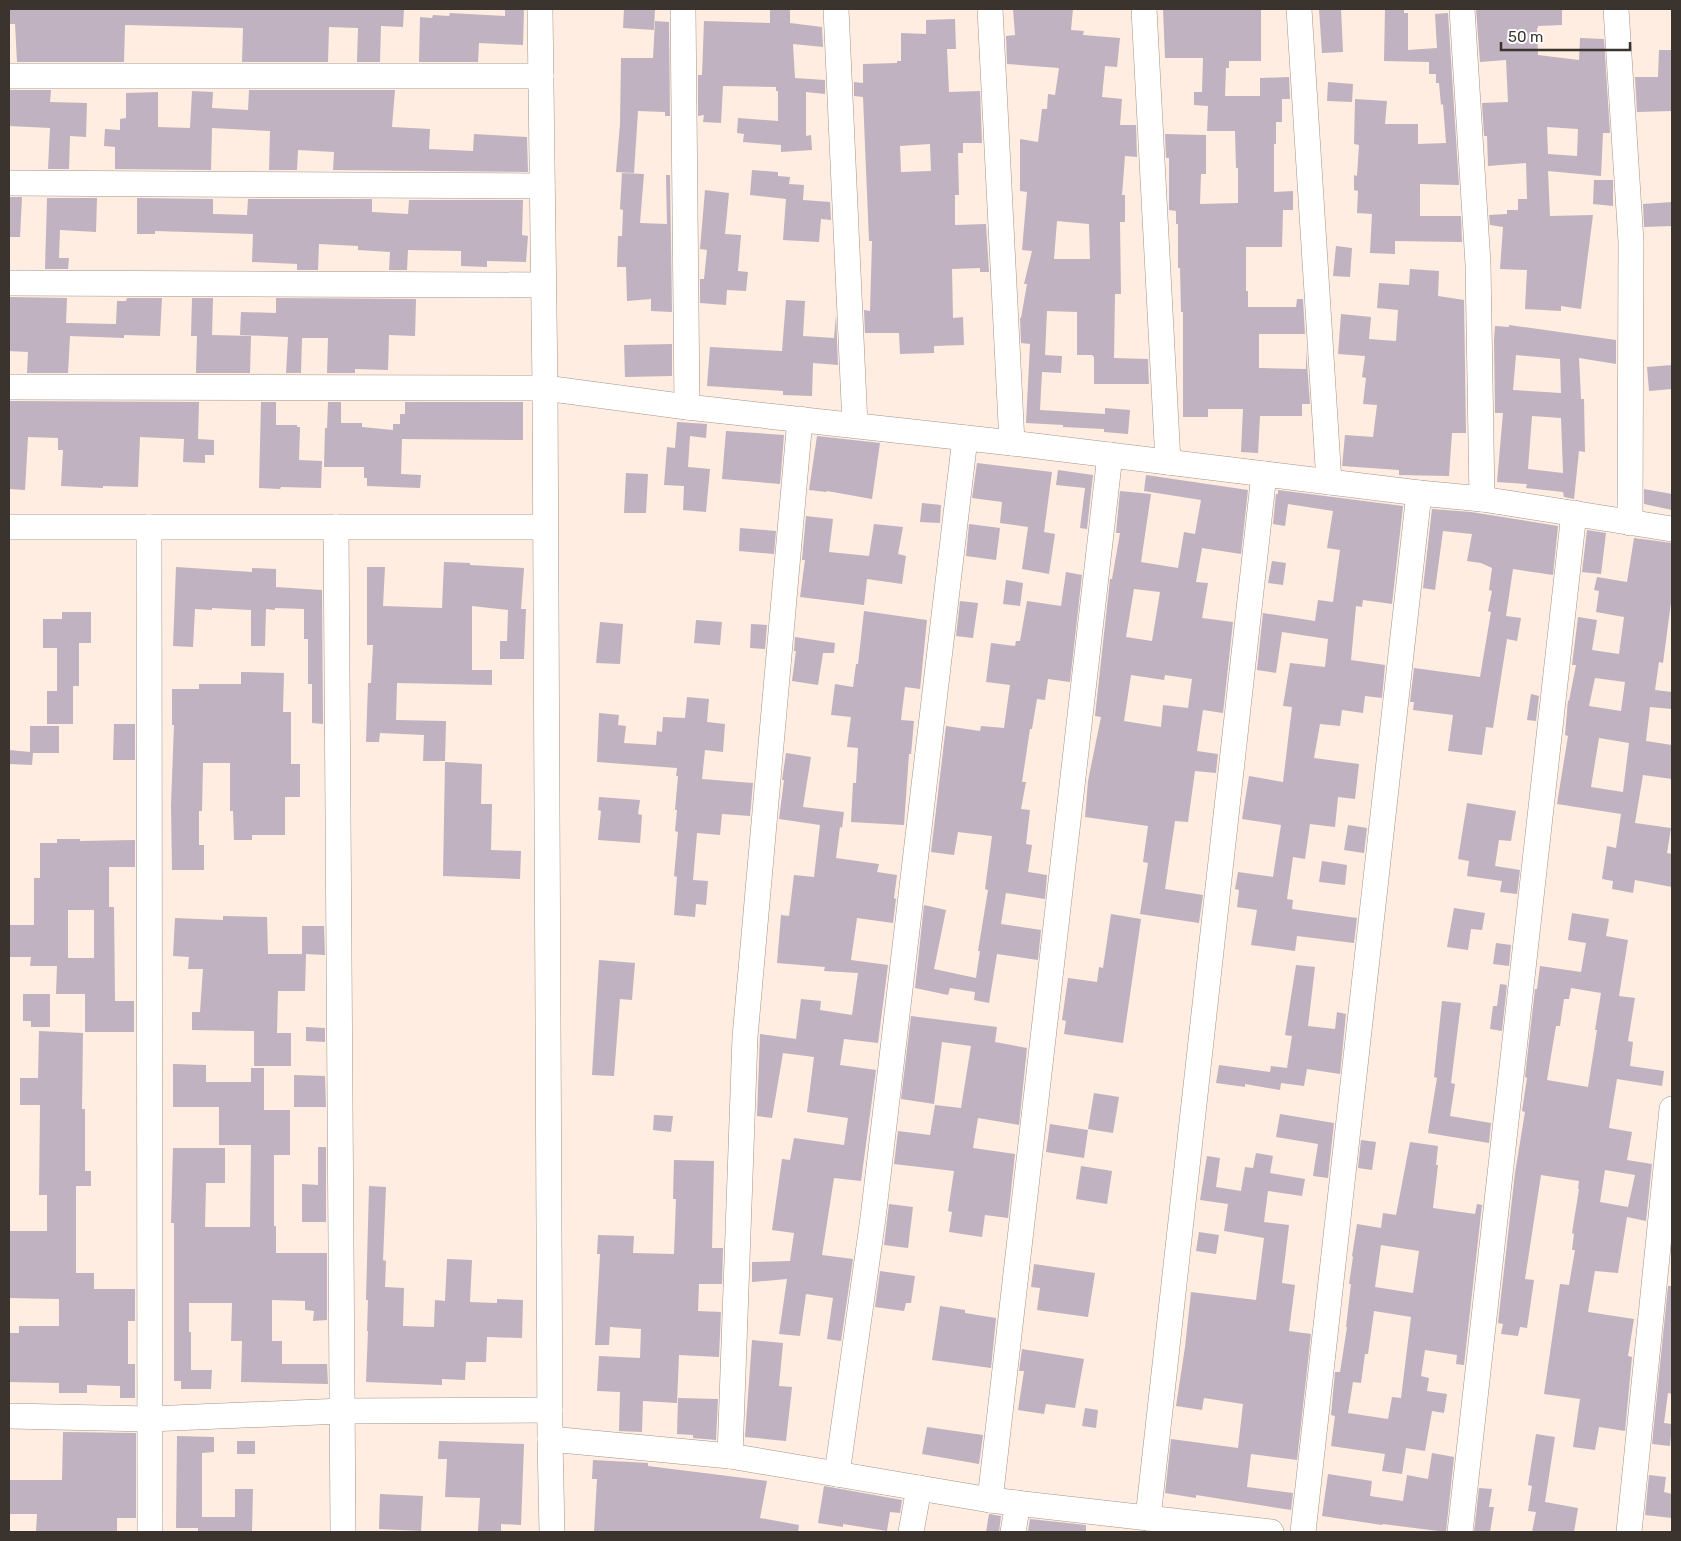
<svg xmlns="http://www.w3.org/2000/svg" width="1681" height="1541" font-family="Rubik,sans-serif">
<rect width="100%" height="100%" fill="#feede0"/>
<g fill="#c0b2c0" fill-rule="evenodd">
<path d="M9,9H404L403,27L381,26L380,62H357L358,28L329,27L328,62H242L243,28L125,25L124,62H17L15,24H9Z"/>
<path d="M505,9H524L523,45L479,43L478,62H419L420,17L432,18L433,15L449,16L450,13L505,16Z"/>
<path d="M624,9H655L654,30L623,28Z"/>
<path d="M770,9H790V23L822,27L823,47L793,44L795,78L825,80V94L806,92V136L811,135L812,150L781,152V145L743,142L744,134L737,133L738,118L778,121V91H776V87L723,86L721,123L703,122L704,115L698,116V75H702L704,21L770,23Z"/>
<path d="M1013,9H1073L1071,30L1084,31L1083,35L1120,38L1117,67L1105,66L1102,97L1122,99L1120,125H1136L1137,157L1125,156L1122,195H1125V222H1120L1121,294H1115L1114,358L1148,359L1149,384H1094V357L1092,355H1077V312L1047,311L1045,355L1062,356L1061,373L1042,372L1040,410L1105,414V408L1130,410L1128,434L1104,432V429L1063,427V425L1026,423L1030,344L1021,343L1020,318H1021L1027,284H1024L1032,251L1022,250L1027,192L1020,191V139L1038,142L1042,109H1047L1048,94L1055,95L1059,68L1007,64L1006,36L1015,35ZM1057,221L1089,224L1090,259H1054Z"/>
<path d="M1163,9H1261V61H1229V68H1226L1225,96H1260V78L1289,77L1290,99H1282V122H1276V144H1274V192L1293,191V210H1283L1282,247H1246V291H1248V307H1296L1297,299H1303L1305,334H1259V368L1306,369V349L1310,404H1302V416H1260L1258,453L1241,452L1243,409H1208V417H1183V312H1181L1180,268H1178V224H1176V211L1169,210V158H1166L1165,134L1206,135V174H1201L1200,204L1238,203V168H1236L1235,131H1207L1208,106L1194,105V92H1202L1203,58H1165Z"/>
<path d="M1319,9H1341L1343,52L1322,53Z"/>
<path d="M1385,9H1404V13H1408V50L1437,48L1435,14L1448,13L1459,185L1420,184V216H1461L1462,242L1395,241V254L1370,253L1372,214L1357,213L1358,191L1354,190V175L1357,176L1359,145L1354,144L1355,99L1387,101L1385,124H1418V144L1446,143L1443,104L1441,105L1439,83H1436V74H1429V62L1384,61Z"/>
<path d="M1476,9H1562V25L1538,26V28H1537L1538,55L1579,60L1580,38L1604,39L1610,133H1603L1601,176L1548,171L1550,216L1593,215L1581,309L1561,306V311L1525,309L1527,270L1500,269L1503,227L1490,225L1489,215L1507,214V210H1518V199H1527L1526,163L1488,166L1487,136H1484L1482,103L1508,102L1506,60L1480,62ZM1547,127L1578,129L1577,156L1548,154Z"/>
<path d="M955,19L956,49H947L949,92L980,91L982,143H963V153H958L959,195H955V225L986,224L989,272H980V268L952,269L953,318L963,317L964,345L934,346V353L900,354L899,333H865L864,310L870,311L872,241H869L863,97L854,96V82L863,83V64L897,63V61H901V33L926,34V20ZM930,144L931,171L901,172L900,146Z"/>
<path d="M655,21L669,22L670,116H665V112L638,111L634,173L616,172L620,124L621,58H653Z"/>
<path d="M1659,50H1672V111L1637,112L1635,77H1658Z"/>
<path d="M1328,82L1353,84L1352,102L1327,101Z"/>
<path d="M9,90H51L50,102L87,103L86,137L70,136L69,169H48L50,128L9,126Z"/>
<path d="M249,90H395L392,127L430,129L429,149L473,151L474,134L527,137L528,172L333,170L334,152L298,150L297,170H269L270,131L212,128L211,170L115,169V147L104,146L105,129L120,130V119L126,118V93L158,92V127L190,128L192,91L213,92L212,108L248,110Z"/>
<path d="M752,170L778,172V176L790,177L789,184L804,185L803,200L830,202L831,220L821,219L819,242L783,240L786,199L750,195Z"/>
<path d="M622,173L644,174L640,223L667,224L666,175H670L672,312L651,311V299L627,301L626,267H617L618,236H622L623,210L620,209Z"/>
<path d="M1594,180H1613V206L1593,204Z"/>
<path d="M705,190L729,193L725,234L741,235L738,271L748,272L746,291L727,290L726,305L700,303V279H704L707,250L700,249Z"/>
<path d="M9,197H22L20,237H9Z"/>
<path d="M47,198H97L96,232L60,230L59,258H69L68,269H45Z"/>
<path d="M137,198L213,199V214L247,215L248,199H372V212L408,214L409,200H523L522,235L528,236L526,262L487,261V267L461,266V251L408,250L407,270H389L390,252L358,250V246L319,244L318,270H297V264L252,262L253,234L155,231V234H137Z"/>
<path d="M1672,202V226L1644,227L1643,204Z"/>
<path d="M1336,246L1352,248L1350,277L1333,276Z"/>
<path d="M1410,269L1439,271L1438,296L1464,300L1466,433H1452L1449,476L1399,475V470L1342,466L1345,435L1373,437L1377,405L1363,404L1366,378L1362,377L1365,356L1338,354L1341,314L1371,317L1369,339L1396,341L1398,310L1377,308L1379,283L1409,285Z"/>
<path d="M9,297L67,298L66,323L116,324L117,301H126L127,298H162L160,336L124,335V338L70,336L68,373H27L28,352L9,351Z"/>
<path d="M192,298H213L212,335L251,336L250,373H196L197,336H191Z"/>
<path d="M276,298L416,299L415,336L389,335L388,370L355,369V373H327L328,338H302L301,373H286L288,337L240,335L241,312L276,313Z"/>
<path d="M786,300L805,301L803,336L834,338L836,315L838,365L813,363L812,396L783,395V391L707,386L710,347L782,351Z"/>
<path d="M1509,325L1616,340V364L1579,358L1581,399H1584L1585,452L1579,451L1574,499L1564,497L1563,492L1526,488L1527,484L1497,482L1503,413H1495L1494,340L1495,326L1509,327ZM1516,355L1560,359L1561,393L1513,390ZM1532,416L1561,418L1563,473L1528,469Z"/>
<path d="M672,344V376L625,377L624,345Z"/>
<path d="M1672,365V389L1649,391L1647,367Z"/>
<path d="M9,401L199,402L198,439L214,440V455H205V463L183,462L184,439L140,437L138,487L103,486V488L61,486L63,450H58V438L28,437L25,490L9,489Z"/>
<path d="M261,402H276V425H297V427H300L299,460L322,461L321,488L281,487L280,489L259,488Z"/>
<path d="M328,402H341V423H362V427L393,430V424H400V414H405V402H523V440L402,439L401,474L421,475L420,488L367,486V478H364V467H324L325,428H327Z"/>
<path d="M677,422L707,424L706,438L690,436L688,467L710,469L706,512L683,510L684,486L664,485L667,447L675,448Z"/>
<path d="M726,431L784,435L780,484L722,479Z"/>
<path d="M817,436L880,443L872,499L827,491L826,492L809,490Z"/>
<path d="M977,463L1052,472L1044,532L1055,534L1049,574L1022,569L1028,527L1000,523L1002,502L972,498Z"/>
<path d="M1058,470L1093,475L1087,529L1080,528L1085,488L1056,485Z"/>
<path d="M626,473L648,474L646,513H624Z"/>
<path d="M1146,475L1248,490L1241,554L1202,548L1196,582L1208,583L1202,618L1233,622L1223,713L1203,710L1197,751L1218,754L1216,773L1195,771L1188,822L1175,821L1165,889L1203,895L1199,923L1140,914L1148,863L1143,862L1148,826L1085,817L1088,781L1101,717L1095,716L1110,579H1112L1120,533H1116L1120,491L1151,494L1141,562L1178,568L1184,532L1195,534L1201,500L1144,491ZM1134,589L1160,592L1152,641L1126,637ZM1131,675L1164,680L1165,675L1192,679L1188,708L1163,705L1161,727L1124,721Z"/>
<path d="M1644,489L1672,494V510L1644,504Z"/>
<path d="M1278,490L1403,506L1392,604L1363,600L1362,607L1356,606L1351,660L1385,665L1382,698L1365,696L1363,713L1342,710L1340,726L1320,724L1314,758L1359,764L1355,799L1338,797L1335,827L1310,824L1305,859L1293,857L1287,899L1293,900L1292,909L1357,918L1354,943L1297,936L1295,951L1251,945L1257,910L1237,907L1239,890L1235,889L1238,872L1273,877L1281,825L1242,819L1249,776L1283,782L1292,707L1283,706L1290,663L1325,667L1328,639L1282,632L1276,673L1257,670L1263,613L1315,621L1318,600L1333,602L1340,550L1327,548L1333,511L1288,504L1285,526L1273,524L1276,494H1278Z"/>
<path d="M922,503L941,505L940,523L920,522Z"/>
<path d="M1432,509L1471,512L1558,526L1553,575L1513,569L1506,616L1521,618L1517,641L1507,639L1493,728L1486,727L1482,755L1448,751L1453,715L1413,710L1414,702H1410L1414,668L1480,677L1491,612L1488,611L1492,591L1489,590L1492,568L1481,563L1467,561L1472,534L1443,531L1435,590L1423,588Z"/>
<path d="M806,516L833,519L829,552L869,556L874,524L903,527L898,554L906,556L902,584L867,579L864,605L800,597L805,560H802Z"/>
<path d="M969,524L1000,528L996,560L966,556Z"/>
<path d="M740,528L776,531L774,554L739,551Z"/>
<path d="M1587,530L1606,533L1601,574L1582,572Z"/>
<path d="M1634,538L1672,543V595L1663,663L1659,662L1655,690L1672,692V709L1650,707L1646,741L1672,745V779L1643,775L1635,823L1671,828L1667,853L1672,854V887L1635,880L1633,893L1612,889L1613,881L1602,879L1607,846L1616,848L1621,814L1557,804L1568,736L1565,735L1568,700L1569,701L1576,665H1572L1578,617L1597,620L1592,650L1619,654L1624,617L1596,612L1599,591L1594,590L1597,577L1627,582ZM1595,678L1625,682L1621,711L1589,706ZM1599,738L1629,743L1623,792L1591,787Z"/>
<path d="M1272,561L1286,563L1283,585L1268,583Z"/>
<path d="M444,562L470,563V565L524,568L521,609H526L524,659H500V641H507L508,610L472,606V670H492V685L397,683L396,720L446,721L445,761H423L424,735L380,733L379,742H366L368,683H371L373,645H367V567H385L383,606L442,608Z"/>
<path d="M176,567L252,572V568L276,569V587L322,590L323,724L312,723V684H308V639H304V609L275,608V610L266,609L265,646H251V610L212,608V610L195,609L193,647L173,646Z"/>
<path d="M1066,572L1082,575L1070,682L1048,679L1045,700L1037,699L1032,729H1030L1022,782H1026L1021,809L1030,810L1026,844L1032,845L1028,872L1047,875L1045,899L1006,893L1001,924L1041,930L1038,960L997,954L989,1003L974,1000L975,992L950,988L948,995L915,988L924,905L946,910L934,969L976,978L980,951H978L988,890L985,889L992,836L958,832L954,855L931,852L946,726L980,731L981,726L1004,728L1010,685L986,682L991,643L1015,646L1016,641H1020L1027,601L1061,606Z"/>
<path d="M1006,580L1023,583L1020,606L1003,604Z"/>
<path d="M960,601L978,603L973,638L956,636Z"/>
<path d="M864,611L927,620L920,689L905,687L901,720L914,721L911,754H909L904,825L851,822L853,783H856L858,748L847,747L851,717L831,715L835,684L853,687L856,664H858Z"/>
<path d="M62,612H91V643H79V686H73V724H47V691H57V648H43V619H62Z"/>
<path d="M696,620L722,622L720,645L694,643Z"/>
<path d="M600,622L623,624L620,664L596,663Z"/>
<path d="M751,624L767,625L765,649L750,648Z"/>
<path d="M795,637L835,643L834,653H823L818,685L792,681L796,651H794Z"/>
<path d="M241,672L284,673L283,712H291V764H300V797H285V835H252V840H234L233,811H230V763H203L202,811H199V845H204V870H172L171,805L174,725H172V689H199V684H241Z"/>
<path d="M1531,694L1539,696L1536,721L1527,720Z"/>
<path d="M687,697L709,699L707,722L725,724L723,752L705,750L702,779L753,783L750,816L722,814L720,835L697,833L693,880L708,881L706,905L696,904L695,917L674,915L677,877L674,876L678,832L675,831L677,810H675L678,776H676L677,768L597,762L599,713L619,715L618,725L626,726L624,743L656,745L657,731L662,732L663,717L685,718Z"/>
<path d="M114,724H135V760H113Z"/>
<path d="M30,726H59V753H33L32,765L9,764V750L30,752Z"/>
<path d="M786,753L811,757L803,807L844,812L842,828L840,827L836,858L879,864L877,872L897,875L894,898L896,899L893,923L857,918L851,960L888,965L878,1043L844,1039L840,1065L876,1070L861,1181L834,1178L822,1255L853,1259L841,1341L827,1339L833,1298L806,1294L800,1336L779,1334L787,1279L752,1282V1262L790,1261L794,1233L772,1230L782,1159L790,1160L794,1138L844,1145L848,1118L807,1112L814,1057L783,1053L772,1118L757,1116L760,1034L796,1039L801,999L821,1001L820,1010L852,1015L858,973L824,971L825,967L777,963L781,915L789,916L794,875L814,877L820,825L779,819L784,780H782Z"/>
<path d="M445,762L482,764L481,804H492L491,850L521,851L520,879L443,876Z"/>
<path d="M599,797L640,800L638,814L642,815L640,843L598,840L601,811L598,810Z"/>
<path d="M1467,803L1516,811L1511,841L1499,840L1495,866L1520,870L1517,894L1500,892L1502,881L1467,876L1469,861L1458,859Z"/>
<path d="M1348,825L1367,828L1364,853L1344,850Z"/>
<path d="M57,839H80V841L135,840V867H109V907H114L115,1001H134V1032H85V994H56L57,966H30L31,957H9V925H34V878H40V843H57ZM68,910H94V958H68Z"/>
<path d="M1322,861L1347,865L1345,885L1319,882Z"/>
<path d="M1454,908L1485,913L1482,930L1471,929L1468,950L1447,947Z"/>
<path d="M1572,913L1609,919L1606,936L1628,940L1619,996L1635,998L1628,1041L1633,1042L1630,1066L1664,1071L1662,1086L1617,1079L1609,1128L1632,1132L1627,1160L1652,1164L1646,1221L1627,1217L1618,1273L1595,1271L1588,1312L1634,1319L1628,1356L1632,1357L1625,1431L1599,1427L1595,1450L1573,1447L1580,1399L1544,1394L1560,1284L1569,1285L1575,1250H1572L1574,1234L1572,1233L1579,1189H1578L1579,1181L1541,1175L1525,1279L1534,1280L1527,1328L1520,1327L1518,1336L1501,1334L1503,1324L1498,1323L1515,1173L1525,1112L1522,1111L1527,1078L1525,1077L1535,989H1537L1540,966L1581,972L1586,943L1568,940ZM1571,988L1601,993L1595,1030H1597L1588,1087L1547,1080L1556,1026H1560L1564,999H1569ZM1605,1170L1635,1175L1628,1207L1600,1202Z"/>
<path d="M1111,914L1141,919L1123,1043L1064,1034L1066,1021L1062,1020L1068,978L1097,982L1099,967L1103,968Z"/>
<path d="M223,916L267,917L268,954H302V926H324L325,955L306,954L305,991H278L277,1033H291V1066H254V1031L192,1030V1012H200L203,969H188L189,957L173,956L175,918L223,920Z"/>
<path d="M1496,943L1511,945L1509,966L1493,964Z"/>
<path d="M599,960L635,963L632,1000L620,999L614,1076L592,1075Z"/>
<path d="M1296,965L1315,967L1308,1026L1335,1029L1337,1012L1346,1014L1340,1074L1307,1069L1304,1086L1281,1083L1280,1090L1245,1084V1087L1216,1083L1219,1065L1270,1072L1271,1066L1287,1068L1292,1036L1285,1035Z"/>
<path d="M1500,984L1507,985L1502,1031L1490,1029L1493,1006H1497Z"/>
<path d="M23,994H50V1027H31V1021H23Z"/>
<path d="M1442,1001L1461,1003L1451,1083L1455,1084L1450,1116L1491,1123L1489,1143L1428,1133L1437,1078L1434,1077Z"/>
<path d="M911,1016L997,1027L995,1042L1027,1048L1019,1125L978,1118L973,1148L1015,1154L1008,1218L985,1215L982,1237L949,1232L952,1212L948,1211L954,1171L894,1164L898,1131L930,1135L935,1105L961,1108L971,1046L942,1042L934,1104L901,1099Z"/>
<path d="M306,1027L325,1028V1042L306,1041Z"/>
<path d="M39,1031L83,1033L82,1109H85V1171H91V1186H76V1273H94V1289H135V1321H128V1364H135V1398H120V1386L87,1385V1393H59V1383L9,1382V1333H19V1326H59V1299L9,1298V1231H47V1195H39L40,1105H20V1078H38Z"/>
<path d="M173,1064L206,1065V1082H251V1068H264V1110H290V1155H274V1226H276V1253H327V1320L313,1321L314,1311L305,1310V1301L272,1300V1341H282V1364H327L328,1384L241,1382L242,1341H231L232,1303H189V1332H191V1370H212L211,1389H181V1381H174V1223H171L173,1148H225V1183H206L205,1227H250L251,1145H219V1107H173Z"/>
<path d="M294,1075L325,1076L326,1107H294Z"/>
<path d="M1094,1093L1119,1097L1113,1133L1088,1129Z"/>
<path d="M1280,1114L1334,1123L1328,1178L1313,1176L1318,1144L1276,1137Z"/>
<path d="M654,1115L673,1116L671,1132L653,1130Z"/>
<path d="M1050,1124L1088,1130L1084,1158L1046,1152Z"/>
<path d="M1361,1140L1376,1142L1372,1170L1358,1168Z"/>
<path d="M1410,1142L1438,1146L1436,1165H1438L1433,1208L1475,1214L1477,1204L1482,1205L1464,1365L1456,1364L1457,1355L1425,1350L1421,1376L1429,1378L1427,1391L1447,1394L1444,1413L1432,1411L1425,1451L1406,1448L1402,1474L1382,1471L1385,1454L1331,1446L1335,1416L1331,1415L1335,1372H1340L1347,1327H1346L1351,1284H1349L1353,1257L1352,1256L1357,1224L1381,1228L1383,1213L1396,1215ZM1381,1245L1419,1251L1413,1293L1375,1287ZM1374,1311L1411,1317L1401,1398L1392,1397L1388,1419L1348,1413L1353,1382L1361,1383L1365,1354H1368Z"/>
<path d="M318,1147H326V1222H302V1184L318,1185Z"/>
<path d="M1256,1153L1273,1156L1270,1173L1305,1179L1302,1196L1268,1191L1264,1222L1289,1225L1282,1283L1295,1285L1289,1331L1311,1334L1297,1460L1251,1454L1247,1487L1293,1493L1291,1510L1196,1495V1498L1165,1493L1171,1439L1238,1448L1243,1404L1204,1398L1202,1410L1176,1406L1185,1347L1191,1292L1256,1300L1264,1238L1224,1231L1228,1204L1200,1200L1207,1156L1220,1158L1216,1187L1241,1191L1245,1167L1253,1168Z"/>
<path d="M674,1160L714,1161L712,1248H723L722,1284H699L698,1311L721,1312L719,1357L679,1355L677,1403L643,1401L642,1432L619,1431L620,1392L597,1391L599,1356L640,1358L641,1329L610,1327L609,1345H595L600,1254H597L598,1235L634,1236L633,1253L674,1254L676,1199H673Z"/>
<path d="M1081,1166L1112,1171L1107,1204L1076,1199Z"/>
<path d="M369,1186L386,1187L383,1260L386,1261L385,1287L404,1288L403,1326L434,1327L435,1300L445,1301L447,1259L472,1260L470,1302L497,1303V1299L523,1300L522,1338L487,1337L486,1362H466L465,1380L442,1379V1385L366,1382L368,1331H367L368,1300H366Z"/>
<path d="M889,1204L913,1207L908,1248L884,1245Z"/>
<path d="M1199,1232L1219,1235L1216,1254L1196,1251Z"/>
<path d="M1034,1264L1095,1273L1088,1317L1037,1310L1040,1288L1031,1287Z"/>
<path d="M880,1271L915,1276L911,1303H906L904,1311L875,1307Z"/>
<path d="M1668,1286H1672V1394L1668,1393L1664,1423L1672,1424L1670,1446L1652,1444Z"/>
<path d="M940,1306L965,1310V1313L996,1318L991,1368L932,1360Z"/>
<path d="M752,1340L783,1343L779,1386L792,1387L786,1441L745,1437Z"/>
<path d="M1022,1349L1084,1359L1075,1408L1046,1404L1044,1414L1018,1410L1024,1371H1019Z"/>
<path d="M678,1398L718,1399L716,1440L693,1438V1435L677,1434Z"/>
<path d="M1085,1408L1098,1410L1096,1428L1082,1426Z"/>
<path d="M927,1427L983,1435L979,1464L922,1454Z"/>
<path d="M63,1432L136,1433V1518H117V1532H36L37,1514H9V1480H62Z"/>
<path d="M1536,1434L1555,1437L1545,1502L1578,1508L1574,1532H1532L1536,1512L1528,1511L1532,1486L1528,1485Z"/>
<path d="M177,1436L214,1437V1452L202,1453V1517H235V1489H253L252,1532H198V1528H176Z"/>
<rect x="237" y="1441" width="18" height="13"/>
<path d="M439,1441L524,1444L521,1525L501,1524V1532L478,1531L480,1498L445,1497L447,1459H438Z"/>
<path d="M1432,1453L1454,1457L1446,1532L1383,1524L1382,1525L1322,1516L1328,1474L1372,1481L1370,1496L1403,1501L1407,1475L1428,1479Z"/>
<path d="M593,1460L648,1463V1466L767,1481L760,1518L799,1525L798,1532H594L597,1479H592Z"/>
<path d="M1649,1475L1666,1477L1664,1492L1672,1494V1518L1645,1515Z"/>
<path d="M824,1486L902,1500L900,1513L890,1512L887,1531L843,1524V1527L818,1523Z"/>
<path d="M1479,1488L1492,1489L1489,1507H1494L1490,1532H1474Z"/>
<path d="M380,1494L423,1496L421,1531L379,1529Z"/>
<path d="M989,1514L1001,1516L999,1532H986Z"/>
<path d="M1030,1519L1086,1525V1532H1041L1028,1531Z"/>
</g>
<g fill="none" stroke-linecap="round" stroke-linejoin="round">
<defs>
<g id="minor">
<path d="M540,9L545,388L550,1439L552,1532"/>
<path d="M683,9L687,407"/>
<path d="M836,9L855,425"/>
<path d="M990,9L1012,443"/>
<path d="M1144,9L1168,462"/>
<path d="M1299,9L1329,482"/>
<path d="M1462,9L1478,264L1482,499"/>
<path d="M1616,9L1631,242L1630,523"/>
<path d="M9,76H541"/>
<path d="M9,183L542,186"/>
<path d="M9,283L543,285"/>
<path d="M9,387L545,388L687,407L1012,443L1419,493L1482,499L1672,529"/>
<path d="M9,527H545"/>
<path d="M149,527L150,1532"/>
<path d="M336,527L343,1532"/>
<path d="M9,1416L149,1419L342,1411L550,1410"/>
<path d="M550,1439L730,1456L990,1500L1271,1532"/>
<path d="M730,1456L745,1037L800,419"/>
<path d="M837,1474L873,1218L965,438"/>
<path d="M990,1500L1110,455"/>
<path d="M1148,1518L1264,474"/>
<path d="M911,1532L919,1488"/>
<path d="M1013,1532L1018,1503"/>
<path d="M1303,1532L1419,493"/>
<path d="M1460,1532L1574,513"/>
<path d="M1629,1532L1672,1109"/>
</g>
</defs>
<use href="#minor" stroke="#a49489" stroke-width="26"/>
<use href="#minor" stroke="#fff" stroke-width="25"/>
</g>
<rect width="1681" height="1541" fill="none" stroke="#3a332e" stroke-width="20"/>
<path d="M1501 42v8h129v-8" fill="none" stroke="#3a332e" stroke-width="2.5"/>
<text x="1508" y="42" font-size="15" fill="#3a332e" stroke="#ffffff" stroke-width="4" paint-order="stroke">50 m</text>
</svg>
